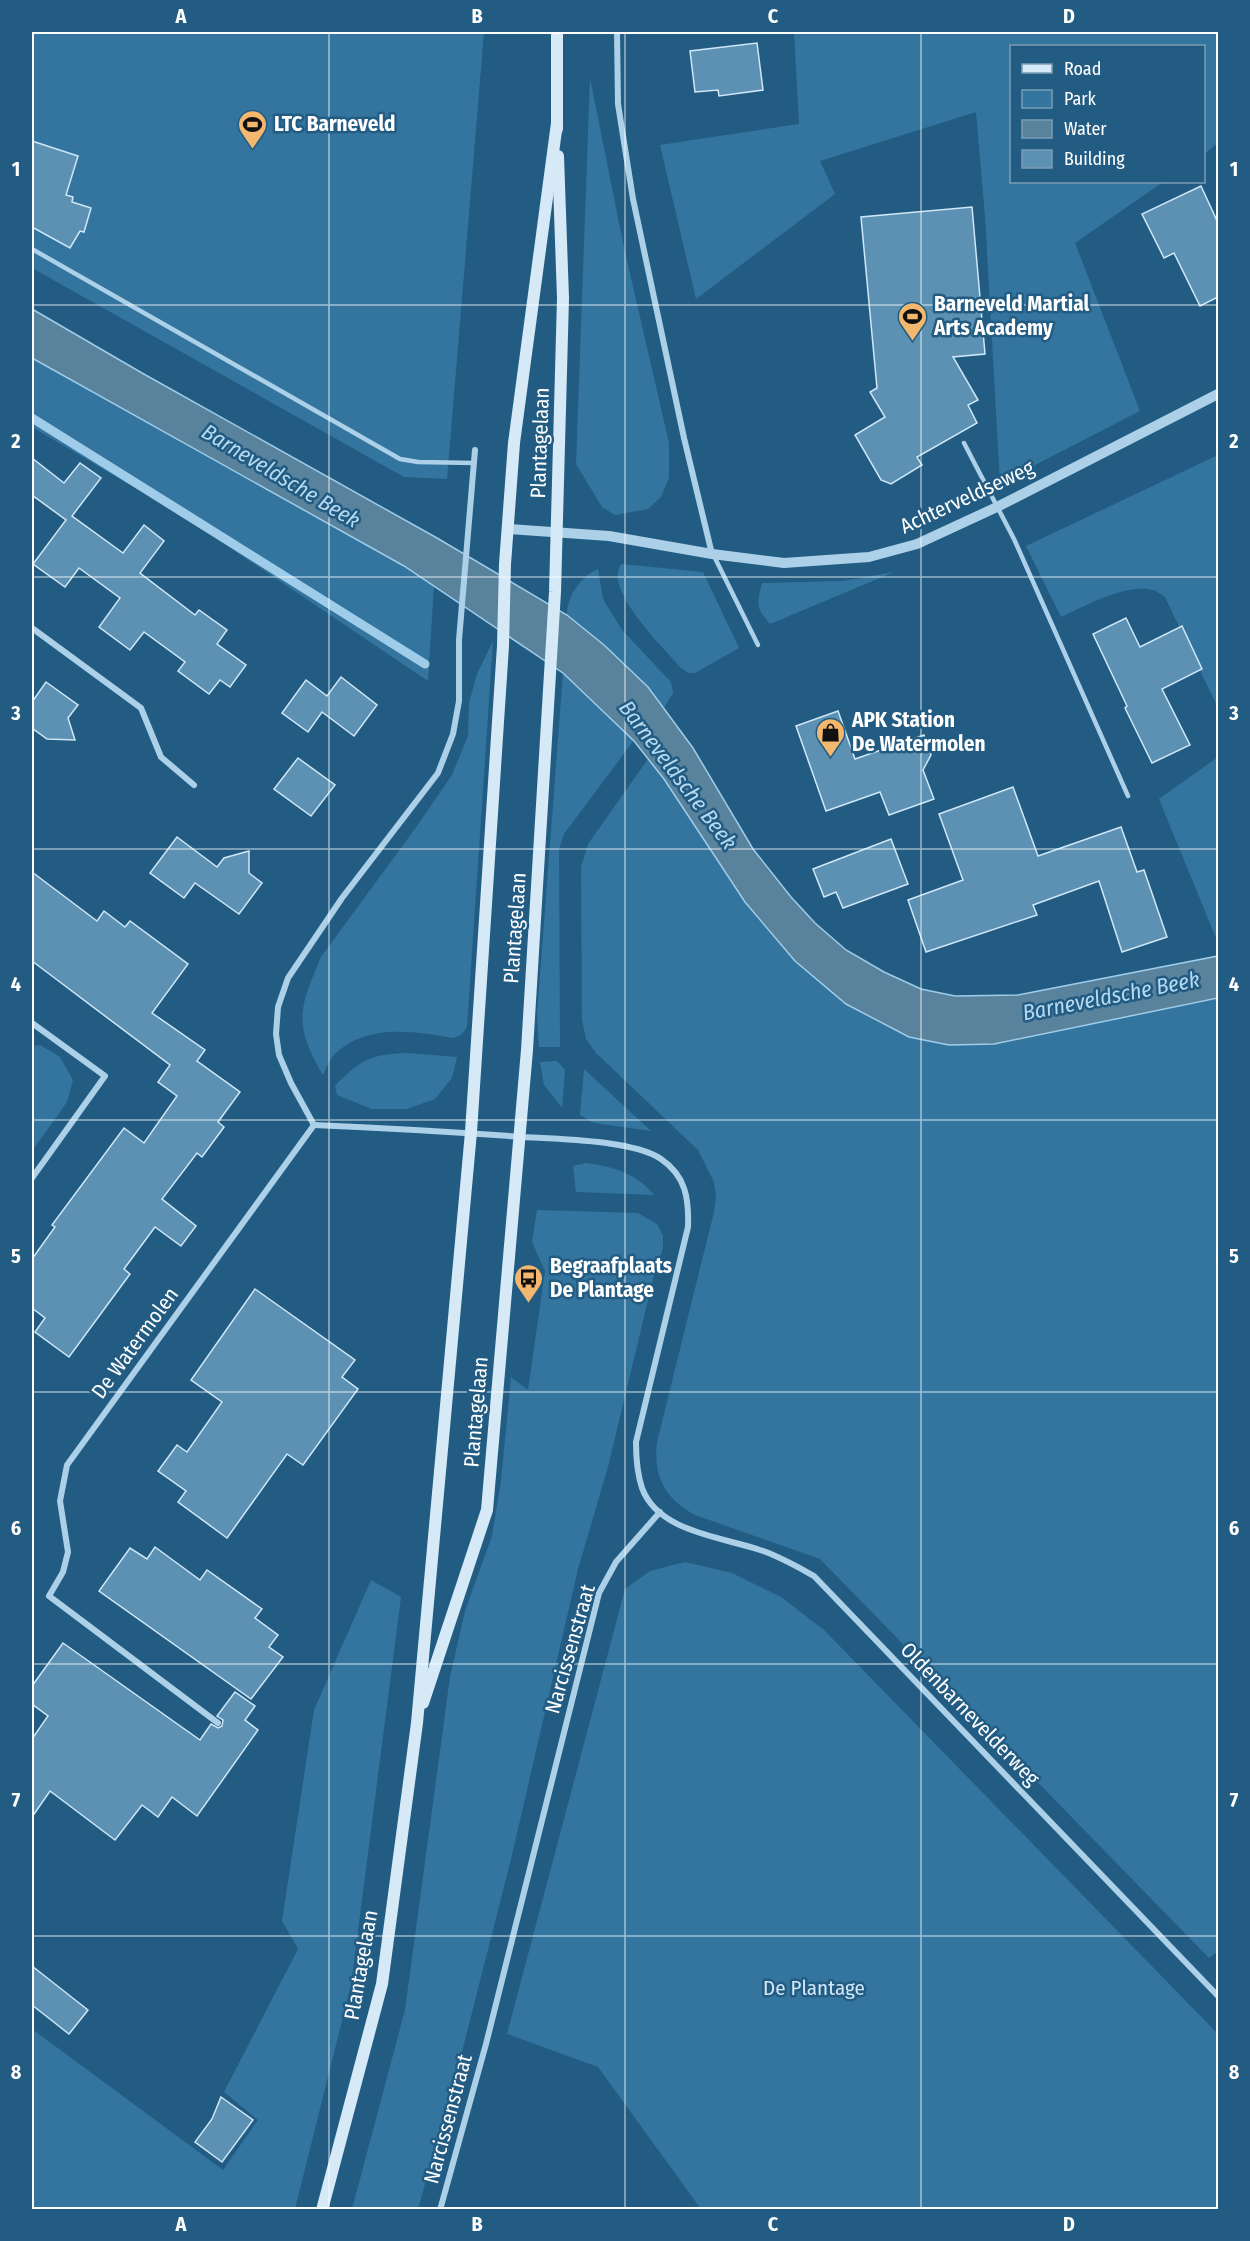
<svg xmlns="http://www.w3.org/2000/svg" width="1250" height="2241" font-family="'Fira Sans Condensed',sans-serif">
<rect width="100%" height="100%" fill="#235c83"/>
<g fill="#33759f">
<path d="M32,32H484L447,479L404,477L32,268Z"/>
<path d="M794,32H1218V143L1204,154V46H1012V182H1163L1075,243L1140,411L1000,483L985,216L976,112L820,161L835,194L696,299L660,145L799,124Z"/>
<path d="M590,78L623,243L669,443V478L661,497L648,509L615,515L602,507L576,464Z"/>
<path d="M32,358L404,566L434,585L428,681L186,518L32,427Z"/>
<path d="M1218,455V708L1165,597C1162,595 1157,591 1153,590C1126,583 1085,606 1061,617L1026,546Z"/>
<path d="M621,564L703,572L739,648L695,673H689L682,669C665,649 603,590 621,564Z"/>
<path d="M598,569L603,599L622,630L671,682L673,693L664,708C637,672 602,643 567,615C567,596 581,576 598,569Z"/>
<path d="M894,572L770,624C755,607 757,604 762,583L843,581Z"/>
<path d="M493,641L467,1027L462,1034L454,1038C415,1031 365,1023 334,1055C329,1060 326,1069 323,1075C293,1024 299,1009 321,957L417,826L452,775L468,736L469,703L477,674Z"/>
<path d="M563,673L634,740L564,834L559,849L560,1047H539L537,1015Z"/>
<path d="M1218,757V943L1159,799Z"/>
<path d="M648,759L664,779L745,902L795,961L994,1044L1218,998V1951L1209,1958L820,1559L695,1515C665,1498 653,1477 657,1442L714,1212L716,1196L714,1182L698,1150L596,1053L586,1039L582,1020L581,867L588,844Z"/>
<path d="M40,1045L60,1057L73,1080L67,1102L32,1151V1046Z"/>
<path d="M407,1053L457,1057L452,1078L435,1099L407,1109H372L337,1095L335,1086C359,1060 372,1054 407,1053Z"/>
<path d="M557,1061L565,1070L562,1108L544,1085L540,1062Z"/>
<path d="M584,1069L651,1131L594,1123L580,1115Z"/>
<path d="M586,1163C614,1167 636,1173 654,1195L576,1192L573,1166Z"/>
<path d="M537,1210L638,1213L657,1224L663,1236V1248L654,1275L608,1467L578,1569L512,1855L463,2048L418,2209H352L405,2010L450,1677L465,1611L492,1536L501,1481L511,1377L528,1390L545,1271L532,1242Z"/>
<path d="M685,1562L732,1573L781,1597L824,1630L1218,2034V2209H701L598,2067L507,2034L625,1589L650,1571Z"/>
<path d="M371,1580L401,1597L351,1985L295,2209H32V2029L223,2170L258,2120L224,2092L298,1949L282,1921L314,1710Z"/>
</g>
<path fill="#59829d" stroke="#9fcde9" stroke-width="1.5" d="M32,309L142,373L437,538L567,615L604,645L648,687L693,748L753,849L791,897L815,923L846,950L884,972L921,989L955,996L1018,995L1218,956V998L994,1044L949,1045L909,1037L846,1004L795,961L745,902L664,779L634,741L563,673L404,566L32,358Z"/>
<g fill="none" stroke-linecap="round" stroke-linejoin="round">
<path stroke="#9fcde9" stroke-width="9" d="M32,418L425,664"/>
</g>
<g fill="#5c91b3" stroke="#cfe7f6" stroke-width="1.5">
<path d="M757,43L763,90L719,96L718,90L695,92L690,51Z"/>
<path d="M32,141L78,156L66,195L73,197L72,202L91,208L84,232L80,231L70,248L32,227Z"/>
<path d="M1201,186L1218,223V297L1200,306L1174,253L1164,258L1142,214Z"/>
<path d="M972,207L985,354L953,357L978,400L968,405L977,423L917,457L922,465L891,484L881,480L855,435L885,417L870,392L877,388L861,217Z"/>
<path d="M32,458L64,483L80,463L101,478L72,516L123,553L144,525L164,541L140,573L195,615L199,610L227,630L217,644L246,665L230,687L220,680L209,694L178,671L185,662L144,632L130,650L99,627L120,598L79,568L65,587L33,564L66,520L32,495Z"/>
<path d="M1126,618L1140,647L1182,626L1202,669L1162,689L1190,745L1152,763L1125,708L1127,706L1093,634Z"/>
<path d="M341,677L377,705L354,736L322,712L308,732L282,713L306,680L327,696Z"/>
<path d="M46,682L78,705L68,718L75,740L47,739L32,728V702Z"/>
<path d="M838,711L855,759L924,735L931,755L923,770L934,799L889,815L880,792L826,811L796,726Z"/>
<path d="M298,758L335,785L311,816L274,789Z"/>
<path d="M1013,787L1038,856L1121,827L1137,872L1144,870L1167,937L1122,952L1099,881L1033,905L1037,915L926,952L908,900L963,880L939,814Z"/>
<path d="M177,837L217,867L224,858L249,851V873L262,883L239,914L195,883L184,898L150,873Z"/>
<path d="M891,839L908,884L843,908L836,892L824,897L813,869Z"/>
<path d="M32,872L97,921L104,911L125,927L130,921L188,964L152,1013L205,1050L197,1061L240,1092L218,1122L224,1127L202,1157L197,1153L162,1199L196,1226L181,1246L155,1227L124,1269L130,1274L69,1357L35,1332L45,1318L32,1308V1259L55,1227L52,1225L124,1128L144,1143L177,1096L158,1082L170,1065L32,961Z"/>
<path d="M255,1289L355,1360L342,1377L358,1389L303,1465L287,1454L227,1538L178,1502L186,1491L158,1471L177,1445L187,1452L222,1402L191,1380Z"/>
<path d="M155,1547L200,1580L207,1570L262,1609L255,1618L278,1635L269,1647L283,1657L251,1699L99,1591L130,1548L147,1559Z"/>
<path d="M63,1643L200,1740L211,1724L218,1728L222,1726L223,1720L217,1716L235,1692L255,1706L245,1720L258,1730L197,1816L172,1797L158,1817L142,1805L115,1840L50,1791L32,1817V1739L48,1716L32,1704V1686Z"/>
<path d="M32,1966L88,2010L69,2034L32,2005Z"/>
<path d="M221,2097L253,2120L222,2162L195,2142L212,2119Z"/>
</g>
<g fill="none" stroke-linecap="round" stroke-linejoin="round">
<g stroke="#abd0e8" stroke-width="4.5">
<path d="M32,249L400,459L418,462L474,463"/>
<path d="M964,443L1014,539L1128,796"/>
<path d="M714,556L758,645"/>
</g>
<g stroke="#abd0e8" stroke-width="6">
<path d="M617,32L618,104L633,199L684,438L712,554"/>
<path d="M32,628L141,708L161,757L194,785"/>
<path d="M32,1023L105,1076L32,1178"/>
<path d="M314,1125C384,1128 454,1132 523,1137C558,1139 633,1140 661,1159C686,1176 689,1199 688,1227L636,1442C636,1458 637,1473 642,1488C658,1532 722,1537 760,1550C779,1556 796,1566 814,1576L1218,1996"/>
<path d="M314,1125L291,1083L279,1055L276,1034L278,1007L288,978L342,898L438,773L453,734L459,701V640L475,450"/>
<path d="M218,1723L49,1596L63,1572L68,1552L60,1501L67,1465L314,1125"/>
<path d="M440,2210L486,2044L599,1593L616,1562L660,1512"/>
</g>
<path stroke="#abd0e8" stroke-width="10" d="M509,529L609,536L712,554L784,563L869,557L917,544L997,507L1218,394"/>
<g stroke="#d5e9f7" stroke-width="12">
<path d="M557,32V129"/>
<path d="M423,1703L487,1510L527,1050L555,592L563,298L558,156"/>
<path d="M322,2210L382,1984L417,1723L471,1132L503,646L505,564L514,443L557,123"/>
</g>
</g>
<path fill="none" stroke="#fff" stroke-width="1.5" stroke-opacity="0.55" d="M329,32V2210M625,32V2210M921,32V2210M32,305H1218M32,577H1218M32,849H1218M32,1120H1218M32,1392H1218M32,1664H1218M32,1936H1218"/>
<defs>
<symbol id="stadium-pin" viewBox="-11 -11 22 30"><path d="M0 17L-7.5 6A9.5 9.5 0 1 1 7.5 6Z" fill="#f3b76d" stroke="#235c83"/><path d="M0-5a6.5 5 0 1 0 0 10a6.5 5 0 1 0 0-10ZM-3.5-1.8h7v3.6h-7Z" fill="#111"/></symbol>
<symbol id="shop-pin" viewBox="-11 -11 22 30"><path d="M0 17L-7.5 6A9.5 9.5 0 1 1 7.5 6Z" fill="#f3b76d" stroke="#235c83"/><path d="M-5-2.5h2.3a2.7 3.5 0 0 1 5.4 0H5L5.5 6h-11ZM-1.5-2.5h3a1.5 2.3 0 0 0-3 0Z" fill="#111"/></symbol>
<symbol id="bus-pin" viewBox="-11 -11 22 30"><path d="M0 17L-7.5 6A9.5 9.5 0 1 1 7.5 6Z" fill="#f3b76d" stroke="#235c83"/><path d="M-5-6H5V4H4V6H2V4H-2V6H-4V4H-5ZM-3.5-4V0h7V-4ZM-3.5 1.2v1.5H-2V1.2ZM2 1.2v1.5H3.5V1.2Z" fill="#111"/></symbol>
</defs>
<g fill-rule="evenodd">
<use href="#stadium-pin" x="236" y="108" width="33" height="45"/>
<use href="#stadium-pin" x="896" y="300" width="33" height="45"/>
<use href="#shop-pin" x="814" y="716" width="33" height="45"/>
<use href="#bus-pin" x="512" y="1262" width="33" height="45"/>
</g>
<g text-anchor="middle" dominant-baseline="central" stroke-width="5" stroke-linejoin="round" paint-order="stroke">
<g font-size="21" font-weight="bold" fill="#fff" stroke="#235c83" text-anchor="start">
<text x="274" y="124">LTC Barneveld</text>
<text x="934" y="304">Barneveld Martial<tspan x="934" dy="24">Arts Academy</tspan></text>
<text x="852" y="720">APK Station<tspan x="852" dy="24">De Watermolen</tspan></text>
<text x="550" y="1266">Begraafplaats<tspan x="550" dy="24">De Plantage</tspan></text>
</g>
<g font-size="21" fill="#fff" stroke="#235c83">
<text transform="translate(540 443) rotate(-88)">Plantagelaan</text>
<text transform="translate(967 497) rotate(-25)">Achterveldseweg</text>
<text transform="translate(515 928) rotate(-86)">Plantagelaan</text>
<text transform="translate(135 1343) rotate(-54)">De Watermolen</text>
<text transform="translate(476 1412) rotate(-85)">Plantagelaan</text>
<text transform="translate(570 1649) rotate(-74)">Narcissenstraat</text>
<text transform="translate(970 1714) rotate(46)">Oldenbarnevelderweg</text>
<text transform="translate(361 1965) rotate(-80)">Plantagelaan</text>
<text transform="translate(448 2119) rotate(-75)">Narcissenstraat</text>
</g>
<g font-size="21" fill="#cfe7f6" stroke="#235c83">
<text x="814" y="1988">De Plantage</text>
</g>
<g font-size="22" font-style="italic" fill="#b6daf0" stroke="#235c83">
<text transform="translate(281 476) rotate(31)">Barneveldsche Beek</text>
<text transform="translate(678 775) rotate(53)">Barneveldsche Beek</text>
<text transform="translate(1111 996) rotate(-11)">Barneveldsche Beek</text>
</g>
</g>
<rect width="1250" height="2241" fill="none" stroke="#235c83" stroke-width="66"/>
<rect x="1010" y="45" width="195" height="138" fill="#235c83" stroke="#7b9db5" stroke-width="1.5"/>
<rect x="1022" y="64" width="30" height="9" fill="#d5e9f7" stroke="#7b9db5" stroke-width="1.5"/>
<text x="1064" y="75" font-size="18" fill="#ffffff">Road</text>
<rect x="1022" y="90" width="30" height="18" fill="#33759f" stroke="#7b9db5" stroke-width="1.5"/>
<text x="1064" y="105" font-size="18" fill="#ffffff">Park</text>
<rect x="1022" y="120" width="30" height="18" fill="#59829d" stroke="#7b9db5" stroke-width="1.5"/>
<text x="1064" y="135" font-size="18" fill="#ffffff">Water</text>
<rect x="1022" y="150" width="30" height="18" fill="#5c91b3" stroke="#7b9db5" stroke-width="1.5"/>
<text x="1064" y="165" font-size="18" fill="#ffffff">Building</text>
<rect x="33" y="33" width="1184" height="2175" fill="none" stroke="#fff" stroke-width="2"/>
<g font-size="20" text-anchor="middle" font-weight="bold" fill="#fff">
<text x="181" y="23">A</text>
<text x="477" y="23">B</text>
<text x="773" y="23">C</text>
<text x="1069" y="23">D</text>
<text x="16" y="176">1</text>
<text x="1234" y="176">1</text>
<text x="16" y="448">2</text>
<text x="1234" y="448">2</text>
<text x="16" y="720">3</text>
<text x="1234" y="720">3</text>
<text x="16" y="991">4</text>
<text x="1234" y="991">4</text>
<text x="16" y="1263">5</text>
<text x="1234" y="1263">5</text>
<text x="16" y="1535">6</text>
<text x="1234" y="1535">6</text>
<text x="16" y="1807">7</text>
<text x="1234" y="1807">7</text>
<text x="16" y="2079">8</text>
<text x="1234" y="2079">8</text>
<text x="181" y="2231">A</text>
<text x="477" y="2231">B</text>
<text x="773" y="2231">C</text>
<text x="1069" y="2231">D</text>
</g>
</svg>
